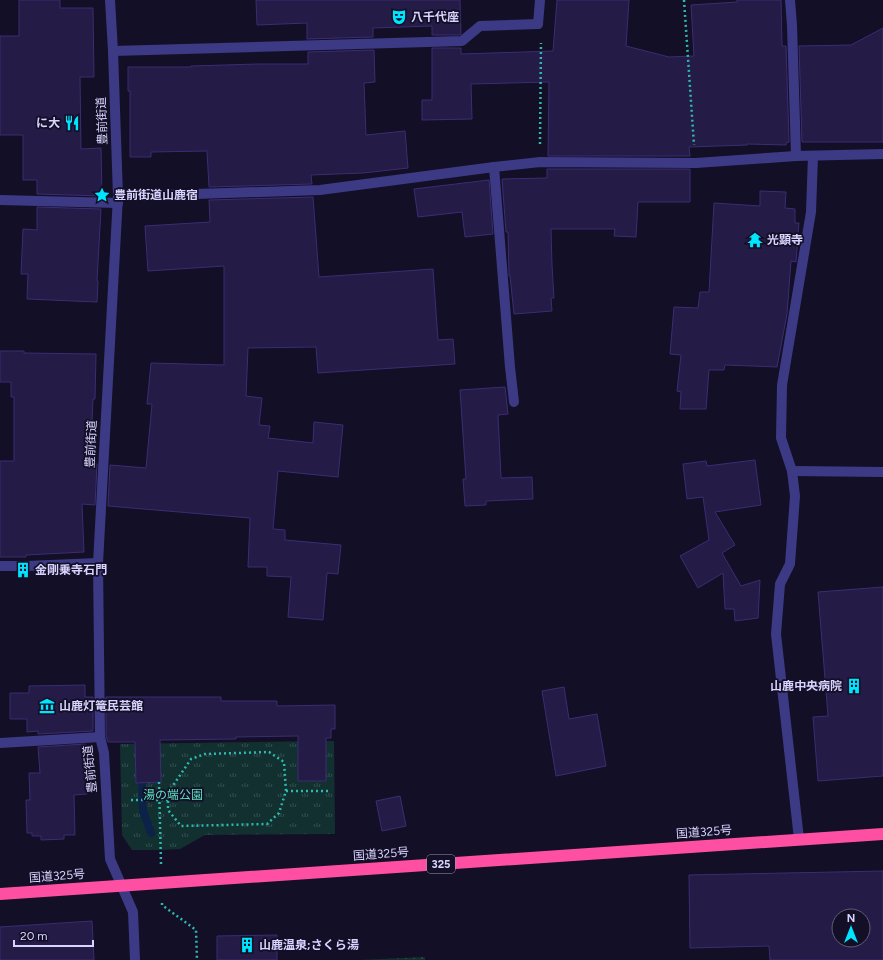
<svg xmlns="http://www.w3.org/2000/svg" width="883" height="960" font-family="Figtree,'Noto Sans JP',sans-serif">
<defs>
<pattern id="grass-dots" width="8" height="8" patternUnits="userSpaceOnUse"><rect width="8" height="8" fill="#12302f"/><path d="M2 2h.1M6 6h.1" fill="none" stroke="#344d4e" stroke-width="1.8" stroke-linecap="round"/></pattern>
<pattern id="park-tufts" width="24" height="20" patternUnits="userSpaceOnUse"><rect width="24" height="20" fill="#12302f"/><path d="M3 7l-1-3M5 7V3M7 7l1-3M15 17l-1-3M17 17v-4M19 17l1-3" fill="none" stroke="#344d4e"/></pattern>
</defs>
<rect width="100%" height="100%" fill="#130f26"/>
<path fill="url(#grass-dots)" d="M425,957V960H359Z"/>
<path fill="url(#park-tufts)" d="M334,741L335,834L205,835L180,849L161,850H132L122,835L120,744Z"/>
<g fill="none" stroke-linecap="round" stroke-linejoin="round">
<path stroke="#0c2248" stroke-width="8" d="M142,772L143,811L151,833"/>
</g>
<g fill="#241b47" stroke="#3b2d73" fill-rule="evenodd">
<path d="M19,0H60V8H93L94,77H80L81,149L101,148L102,194L101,196L37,194V180H23V135H0V36H19Z"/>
<path d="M256,0H460L461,34L460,35H432V26L373,28V37L307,39V23L257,25Z"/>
<path d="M557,0H629L626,46L669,57L694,56L691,5L737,2V0H781L782,46H786L789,142L786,143V145L747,144V145L689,147L690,156H548L549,82L471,84L472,119L422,120V100H432V48H461V54L553,51Z"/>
<path d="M883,28V142H802L799,46L851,45Z"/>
<path d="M374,50L375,82L364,83L366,135L405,131L408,168L363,173L311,175L312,184L209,187L207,151L151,152V157H130V91H128V67H191V66L258,64H308V52Z"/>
<path d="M547,169H690V202H638L636,237L614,236L615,229H551L552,265L554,298H551L552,311L514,314L510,276H509V273L508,232H506L502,179L547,178Z"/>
<path d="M489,180L493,234L465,237L462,212L418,217L414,189Z"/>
<path d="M760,191L786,192L785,208L795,209V223H799L796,262L791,261L787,314L777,367L725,365L724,370H709L706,409H680L681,392L677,391L681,355L670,354L674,307L698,308L700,292H709L714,203L760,206Z"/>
<path d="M313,197L319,277L433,269L438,340L453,339L455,364L318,373L316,347L248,348L246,396L262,398L259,425L270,426L268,438L313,443L314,422L343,425L338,477L278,471L273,529L285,530V540L341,545L338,574L327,573L323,620L288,617L291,577L267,576V567H248L250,518L108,506L110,465L146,468L152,404H147L151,363L224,365V266L148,271L145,226L210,222L209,200Z"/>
<path d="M37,207L101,209L97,281H98L97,302L27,299L28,274H21L23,229L37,230Z"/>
<path d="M0,351H24V353L96,354L95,399H93L90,463L97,464L95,505L82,504L84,552L26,555V557H0V461H14V397H11V382H0Z"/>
<path d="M505,387L508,414L498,415L501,478L532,477L533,499L486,501V505L465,506L463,479H466L460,390Z"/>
<path d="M755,460L761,505L715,512L735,545L722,553L741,586L760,580L758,618L735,621L734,609H725L723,573L698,588L680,556L709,540L703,497L687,499L683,464L706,461L707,466Z"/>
<path d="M883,587V776L818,781L813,717L828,716L818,592Z"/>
<path d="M85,685V697H93V731L38,734V731L27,732V719H10V693H29V686Z"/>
<path d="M564,687L569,719L597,714L606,766L556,776L542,691Z"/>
<path d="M106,697H221V701H277V706L335,705V729H331V738H326V781H298V736L236,737V739L160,740L161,782L136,783L135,742H108L106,736Z"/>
<path d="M85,744L87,794L74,795L75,835H64V839L41,840V836H32V833H27L26,800H30L29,773H40L38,747Z"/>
<path d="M400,796L406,826L382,831L376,801Z"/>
<path d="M883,871V960H770L769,946L690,948L689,875ZM839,916H863V940H839Z"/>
<path d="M92,921L94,960H0V927Z"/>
<path d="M277,935V960H217V936Z"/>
</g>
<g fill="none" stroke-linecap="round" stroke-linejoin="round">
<g stroke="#2fb8b0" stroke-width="2.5" stroke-dasharray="2 3" stroke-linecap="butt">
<path d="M684,0L694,145"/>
<path d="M540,144L541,43"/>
<path d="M269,752L284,762L286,791L279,813L267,824L181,826L168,810V793L191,759L205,754Z"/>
<path d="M159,782L161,864"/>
<path d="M286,791H328"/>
<path d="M131,800H168"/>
<path d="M162,903V905L196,930L197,960"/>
</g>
<g stroke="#3d3a85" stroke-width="10">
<path d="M790,0L792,25L796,156"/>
<path d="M538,24L540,0"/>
<path d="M494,167L510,367L514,402"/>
<path d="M0,200L118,203"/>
<path d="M792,471L883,472"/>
<path d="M0,566H19"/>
<path d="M27,566L98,563"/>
<path d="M0,743L100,737"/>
<path d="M799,839L776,634L780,584L790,564L795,496L792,471L781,438L782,385L811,212L813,156"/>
</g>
<g stroke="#3d3a85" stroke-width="10">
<path d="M110,0L113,51L118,196L98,563L100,737L104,753L110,859L133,912L135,960"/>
<path d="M113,51L462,41L480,26L538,24"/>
<path d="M118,196H135L320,190L494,167L540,162L696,163L796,156L883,154"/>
</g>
<path stroke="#ff4fa3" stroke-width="12" d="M0,894L883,834"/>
</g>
<defs>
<symbol id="theatre-bare" viewBox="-9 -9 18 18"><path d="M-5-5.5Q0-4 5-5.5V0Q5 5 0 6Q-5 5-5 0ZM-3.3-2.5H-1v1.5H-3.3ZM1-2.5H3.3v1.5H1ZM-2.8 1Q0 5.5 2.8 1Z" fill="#00e5ff" stroke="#130f26" stroke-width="2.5" paint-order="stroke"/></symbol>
<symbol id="restaurant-bare" viewBox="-9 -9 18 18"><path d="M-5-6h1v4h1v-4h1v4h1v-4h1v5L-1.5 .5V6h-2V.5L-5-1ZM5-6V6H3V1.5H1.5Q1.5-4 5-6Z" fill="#00e5ff" stroke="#130f26" stroke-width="2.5" paint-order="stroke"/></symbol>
<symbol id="sight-bare" viewBox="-9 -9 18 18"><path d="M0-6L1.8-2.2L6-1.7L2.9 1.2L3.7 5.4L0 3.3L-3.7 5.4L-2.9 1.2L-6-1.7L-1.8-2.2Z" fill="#00e5ff" stroke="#130f26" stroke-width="2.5" paint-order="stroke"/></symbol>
<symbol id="temple-bare" viewBox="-9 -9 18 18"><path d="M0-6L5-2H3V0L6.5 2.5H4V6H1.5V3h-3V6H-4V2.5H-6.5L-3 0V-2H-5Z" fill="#00e5ff" stroke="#130f26" stroke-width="2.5" paint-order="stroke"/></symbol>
<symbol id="building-bare" viewBox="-9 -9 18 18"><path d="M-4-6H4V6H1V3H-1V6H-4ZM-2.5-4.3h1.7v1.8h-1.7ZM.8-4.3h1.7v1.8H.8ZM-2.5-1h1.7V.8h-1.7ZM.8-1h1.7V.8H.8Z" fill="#00e5ff" stroke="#130f26" stroke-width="2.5" paint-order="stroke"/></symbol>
<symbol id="museum-bare" viewBox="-9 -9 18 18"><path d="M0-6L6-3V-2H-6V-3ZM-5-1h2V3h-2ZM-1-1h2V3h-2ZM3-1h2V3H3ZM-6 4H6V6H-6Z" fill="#00e5ff" stroke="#130f26" stroke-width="2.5" paint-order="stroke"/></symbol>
</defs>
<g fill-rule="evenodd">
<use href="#theatre-bare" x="388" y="6" width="22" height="22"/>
<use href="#restaurant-bare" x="61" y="112" width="22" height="22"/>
<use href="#sight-bare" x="91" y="184" width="22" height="22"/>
<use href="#temple-bare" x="744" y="229" width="22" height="22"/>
<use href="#building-bare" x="12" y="559" width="22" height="22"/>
<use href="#building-bare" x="843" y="675" width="22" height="22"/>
<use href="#museum-bare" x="36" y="695" width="22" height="22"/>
<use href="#building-bare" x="236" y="934" width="22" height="22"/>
</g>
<g text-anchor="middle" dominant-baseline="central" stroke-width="3.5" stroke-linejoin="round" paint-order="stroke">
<rect fill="#130f26" stroke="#9e99be" stroke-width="1" x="427" y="855" width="28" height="18" rx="3"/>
<g font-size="11" font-weight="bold" fill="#d9d4ff">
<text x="441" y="864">325</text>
</g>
<g font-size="12" font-weight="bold" fill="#d9d4ff" stroke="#130f26" text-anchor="start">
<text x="411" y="17">八千代座</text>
<text x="60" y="123" text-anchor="end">に大</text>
<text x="114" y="195">豊前街道山鹿宿</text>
<text x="767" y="240">光顕寺</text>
<text x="35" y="570">金剛乗寺石門</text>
<text x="842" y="686" text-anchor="end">山鹿中央病院</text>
<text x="59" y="706">山鹿灯篭民芸館</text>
<text x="259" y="945">山鹿温泉;さくら湯</text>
</g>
<g font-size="12" fill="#d9d4ff" stroke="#130f26">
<text transform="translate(102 121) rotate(-92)">豊前街道</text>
<text transform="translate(91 444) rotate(-87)">豊前街道</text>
<text transform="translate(90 769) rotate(-96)">豊前街道</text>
<text transform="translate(704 832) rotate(-4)">国道325号</text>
<text transform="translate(381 854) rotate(-4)">国道325号</text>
<text transform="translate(57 876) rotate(-4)">国道325号</text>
</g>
<g font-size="12" fill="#5fe0c0" stroke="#130f26">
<text x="173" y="795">湯の端公園</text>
</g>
</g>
<g transform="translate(851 928)"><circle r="19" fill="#130f26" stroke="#625e7d"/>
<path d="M0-3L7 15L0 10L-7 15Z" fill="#00e5ff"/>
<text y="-6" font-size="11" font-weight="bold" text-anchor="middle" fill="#d9d4ff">N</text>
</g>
<path d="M14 940v6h79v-6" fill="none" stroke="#d9d4ff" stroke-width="2"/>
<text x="20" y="940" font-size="12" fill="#d9d4ff" stroke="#130f26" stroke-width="3" paint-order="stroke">20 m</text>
</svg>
